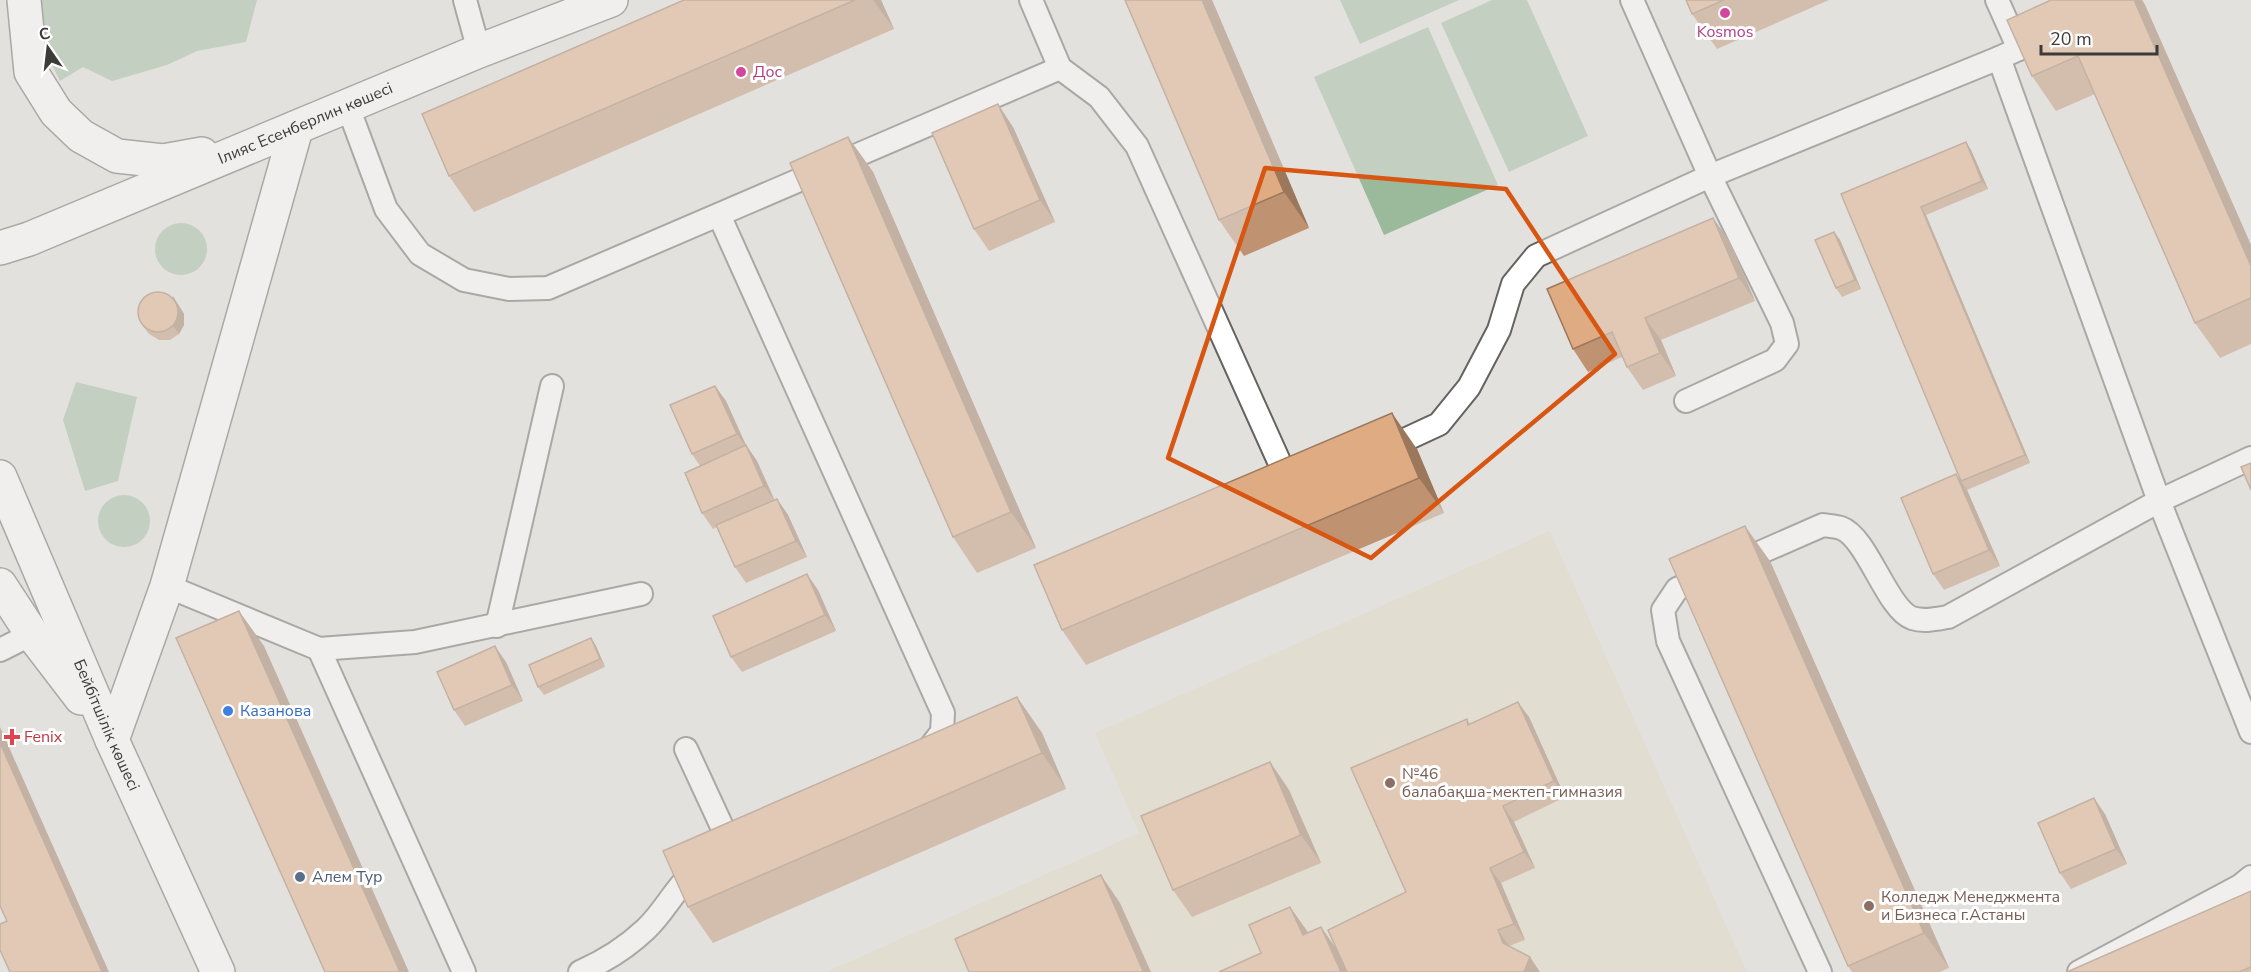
<svg xmlns="http://www.w3.org/2000/svg" width="2251" height="972" font-family="'Nunito Sans',sans-serif">
<rect width="100%" height="100%" fill="#e3e1de"/>
<path fill="#e0d7c2" d="M1550,531L1747,972H826L1139,833L1095,733Z"/>
<g fill="#9bb99b">
<path d="M42,0H257L246,42L197,51L167,65L112,81L83,67L60,81L32,25Z"/>
<path d="M1340,0H1459L1360,44Z"/>
<path d="M1492,0H1527L1588,136L1509,172L1441,23Z"/>
<path d="M1428,27L1498,185L1384,235L1314,77Z"/>
<circle cx="181" cy="249" r="26"/>
<path d="M76,382L137,397L118,481L85,491L63,420Z"/>
<circle cx="124" cy="521" r="26"/>
</g>
<g fill="none" stroke-linecap="round" stroke-linejoin="round">
<defs>
<g id="lane">
<path d="M465,0L479,51"/>
<path d="M1031,0L1060,68L1099,97L1137,146L1291,488"/>
<path d="M1632,0L1710,176L1999,58"/>
<path d="M1997,0L2019,49"/>
<path d="M348,107L386,209L420,254L464,280L509,289L548,288L1060,68"/>
<path d="M719,215L943,713L942,732L925,754"/>
<path d="M1383,450L1439,424L1469,387L1499,330L1513,284L1536,256L1710,176L1782,323L1787,344L1775,360L1686,401"/>
<path d="M2251,458L2159,501L2251,732"/>
<path d="M167,586L319,649L415,642L641,594"/>
<path d="M497,626L552,386"/>
<path d="M319,649L464,972"/>
<path d="M0,650L32,634"/>
<path d="M686,749L730,844"/>
<path d="M580,972C603,962 627,947 646,929C667,909 675,886 701,866"/>
<path d="M1820,972L1668,641L1663,610L1677,589L1823,525C1828,526 1835,526 1841,528C1867,537 1887,609 1912,618C1924,622 1936,619 1948,617L2159,501L1999,58L2047,36"/>
<path d="M2079,972L2240,886L2251,877"/>
</g>
<g id="secondary">
<path d="M24,0L31,72L56,112L81,136L117,156L163,161L202,154"/>
<path id="s1" d="M0,248L29,239L479,51L611,0"/>
<path id="s2" d="M0,477L112,740L218,972"/>
<path d="M0,585L32,634L81,698"/>
<path d="M112,740L167,586L296,129"/>
</g>
</defs>
<use href="#lane" stroke="#646360" stroke-width="26"/>
<use href="#secondary" stroke="#646360" stroke-width="36"/>
<use href="#lane" stroke="#fff" stroke-width="22"/>
<use href="#secondary" stroke="#fff" stroke-width="33"/>
</g>
<g fill="#bf9371">
<path d="M684,0H881L894,29L474,212L449,176Z"/>
<path d="M1125,0H1212L1309,228L1244,256L1219,220Z"/>
<path d="M1686,0H1829L1717,49L1692,14Z"/>
<path d="M2051,0H2142L2145,5L2251,245V344L2220,358L2195,323L2095,94L2056,111L2032,76Z"/>
<path d="M1013,127L1055,222L989,251L974,229Z"/>
<path d="M848,137L873,172L1036,548L977,573L953,537Z"/>
<path d="M1966,142L1971,150L1988,189L1926,215L2030,463L1967,490L2000,566L1944,590L1933,574L1961,481L1841,194Z"/>
<path d="M1834,232L1840,240L1861,289L1842,297L1836,288Z"/>
<path d="M1729,240L1755,301L1661,340L1676,376L1643,390L1627,367L1622,357L1588,372L1573,349Z"/>
<path d="M178,305L184,314V325L179,334L170,340H159L149,334L143,326Z"/>
<path d="M715,386L726,401L746,445L757,461L774,500L777,499L788,515L807,557L746,583L735,567L717,527L713,529L702,513L700,466L692,454Z"/>
<path d="M1417,449L1444,513L1086,665L1062,630Z"/>
<path d="M1770,561L1949,968L1940,972H1852L1848,966Z"/>
<path d="M818,590L836,631L742,672L731,657Z"/>
<path d="M591,638L596,646L605,667L544,695L538,687Z"/>
<path d="M506,662L523,701L465,726L454,710Z"/>
<path d="M1017,697L1042,733L1066,789L713,943L688,907Z"/>
<path d="M1529,717L1565,797L1514,822L1535,868L1501,883L1525,940L1509,946L1261,953L1290,907L1308,933L1321,927L1335,947L1406,892L1467,719L1470,724Z"/>
<path d="M1270,762L1289,790L1321,863L1192,917L1173,890Z"/>
<path d="M2105,814L2127,864L2071,889L2060,873Z"/>
<path d="M2251,891V972H2067Z"/>
</g>
<g fill="#9b785c">
<path d="M873,0H881L894,29Z"/>
<path d="M1202,0H1212L1309,228L1284,192Z"/>
<path d="M2134,0H2142L2145,5L2251,245V266Z"/>
<path d="M998,104L1013,127L1055,222L1040,200Z"/>
<path d="M848,137L873,172L1036,548L1011,512Z"/>
<path d="M1966,142L1971,150L1988,189L1982,181Z"/>
<path d="M1921,207L1926,215L2030,463L2025,455Z"/>
<path d="M1713,218L1729,240L1755,301L1739,278Z"/>
<path d="M1834,232L1840,240L1861,289L1855,280Z"/>
<path d="M173,296L184,314V325L179,334L173,326Z"/>
<path d="M1645,318L1661,340L1676,376L1660,353Z"/>
<path d="M715,386L726,401L748,450L737,434Z"/>
<path d="M1392,413L1417,449L1444,513L1419,478Z"/>
<path d="M746,445L757,461L775,501L764,486Z"/>
<path d="M1956,474L1967,490L2000,566L1989,550Z"/>
<path d="M777,499L788,515L807,557L796,541Z"/>
<path d="M1745,526L1770,561L1949,968L1924,933Z"/>
<path d="M807,574L818,590L836,631L825,615Z"/>
<path d="M239,611L264,646L409,972H400Z"/>
<path d="M591,638L596,646L605,667L600,659Z"/>
<path d="M495,646L506,662L523,701L512,685Z"/>
<path d="M1017,697L1042,733L1066,789L1042,753Z"/>
<path d="M1518,702L1529,717L1565,797L1554,781Z"/>
<path d="M0,727L109,972H102L0,743Z"/>
<path d="M1270,762L1289,790L1321,863L1301,835Z"/>
<path d="M2094,798L2105,814L2127,864L2116,849Z"/>
<path d="M1503,806L1514,822L1535,868L1524,852Z"/>
<path d="M1490,868L1501,883L1525,940L1514,924Z"/>
<path d="M1101,875L1120,903L1151,972H1144L1143,971Z"/>
<path d="M1290,907L1310,935H1303Z"/>
<path d="M1321,927L1340,954L1348,972H1341Z"/>
<path d="M1498,930L1509,946L1503,943Z"/>
<path d="M1530,957L1540,972H1524Z"/>
</g>
<g fill="#deab83" stroke="#9b785c" stroke-width="1.5">
<path d="M684,0H855L449,176L422,114Z"/>
<path d="M1125,0H1202L1284,192L1219,220Z"/>
<path d="M1686,0H1724L1692,14Z"/>
<path d="M2051,0H2134L2251,266V298L2195,323L2078,56L2032,76L2007,20Z"/>
<path d="M998,104L1040,200L974,229L932,133Z"/>
<path d="M848,137L1011,512L953,537L790,163Z"/>
<path d="M1966,142L1982,181L1921,207L2025,455L1961,481L1841,194Z"/>
<path d="M1713,218L1739,278L1645,318L1660,353L1627,367L1612,332L1573,349L1547,289Z"/>
<path d="M1834,232L1855,280L1836,288L1815,240Z"/>
<circle cx="158" cy="312" r="20"/>
<path d="M715,386L737,434L692,454L670,405Z"/>
<path d="M1392,413L1419,478L1062,630L1034,565Z"/>
<path d="M746,445L764,486L702,513L685,473Z"/>
<path d="M2251,463V490L2241,467Z"/>
<path d="M1956,474L1989,550L1933,574L1901,498Z"/>
<path d="M777,499L796,541L735,567L716,525Z"/>
<path d="M1745,526L1924,933L1848,966L1669,559Z"/>
<path d="M807,574L825,615L731,657L713,616Z"/>
<path d="M239,611L400,972H325L176,638Z"/>
<path d="M591,638L600,659L538,687L529,665Z"/>
<path d="M495,646L512,685L454,710L437,672Z"/>
<path d="M1017,697L1042,753L688,907L663,851Z"/>
<path d="M1518,702L1554,781L1503,806L1524,852L1490,868L1514,924L1498,930L1503,943L1530,957L1524,972H1347L1328,930L1406,892L1351,768L1467,719L1468,725Z"/>
<path d="M0,743L102,972H10L0,950V924L7,921L0,906Z"/>
<path d="M1270,762L1301,835L1173,890L1141,816Z"/>
<path d="M2094,798L2116,849L2060,873L2038,823Z"/>
<path d="M1101,875L1143,971L1141,972H969L955,939Z"/>
<path d="M2251,891V967L2239,972H2067Z"/>
<path d="M1290,907L1303,935L1321,927L1341,972H1219L1261,953L1249,925Z"/>
</g>
<path d="M0 0H2251V972H0ZM1265,168L1506,189L1615,354L1371,558L1168,458Z" fill="#e3e1de" fill-opacity=".55" fill-rule="evenodd"/>
<path fill="none" stroke="#d75611" stroke-width="4.5" stroke-linejoin="round" d="M1265,168L1506,189L1615,354L1371,558L1168,458Z"/>
<g fill="#d1479c" stroke="#fff" stroke-width="2">
<circle cx="1725" cy="13" r="6"/>
<circle cx="741" cy="72" r="6"/>
</g>
<circle fill="#3f7fe0" stroke="#fff" stroke-width="2" cx="228" cy="711" r="6"/>
<path fill="#e0444e" stroke="#fff" stroke-width="2" d="M9 728h6v6h6v6h-6v6h-6v-6h-6v-6h6z"/>
<g fill="#8d6e63" stroke="#fff" stroke-width="2">
<circle cx="1390" cy="783" r="6"/>
<circle cx="1869" cy="906" r="6"/>
</g>
<circle fill="#5c6f8a" stroke="#fff" stroke-width="2" cx="300" cy="877" r="6"/>
<g text-anchor="middle" dominant-baseline="central" stroke-width="6" stroke-linejoin="round" paint-order="stroke">
<g font-size="16" fill="#b23c85" stroke="#fff">
<text x="1725" y="32">Kosmos</text>
<text x="753" y="72" text-anchor="start">Дос</text>
</g>
<g font-size="16" fill="#3c3b3a" stroke="#fff">
<text stroke="none"><textPath href="#s1" startOffset="330">Ілияс Есенберлин көшесі</textPath></text>
<text stroke="none"><textPath href="#s2" startOffset="270">Бейбітшілік көшесі</textPath></text>
</g>
<g font-size="16" fill="#366cbe" stroke="#fff" text-anchor="start">
<text x="240" y="711">Казанова</text>
</g>
<g font-size="16" fill="#be3a42" stroke="#fff" text-anchor="start">
<text x="24" y="737">Fenix</text>
</g>
<g font-size="16" fill="#785e54" stroke="#fff" text-anchor="start">
<text x="1402" y="774">№46<tspan x="1402" dy="18">балабақша-мектеп-гимназия</tspan></text>
<text x="1881" y="897">Колледж Менеджмента<tspan x="1881" dy="18">и Бизнеса г.Астаны</tspan></text>
</g>
<g font-size="16" fill="#4e5e75" stroke="#fff" text-anchor="start">
<text x="312" y="877">Алем Тур</text>
</g>
</g>
<g transform="translate(48 48) rotate(346)" stroke="#ffffff" stroke-width="4.5" paint-order="stroke">
<path d="M0-4.5L10 22L0 15L-10 22Z" fill="#3c3b3a"/>
<text y="-9" font-size="16" font-weight="bold" text-anchor="middle" fill="#3c3b3a">С</text>
</g>
<path d="M2041 45v9h116v-9" fill="none" stroke="#3c3b3a" stroke-width="3"/>
<text x="2050" y="45" font-size="18" fill="#3c3b3a" stroke="#ffffff" stroke-width="4.5" paint-order="stroke">20 m</text>
</svg>
